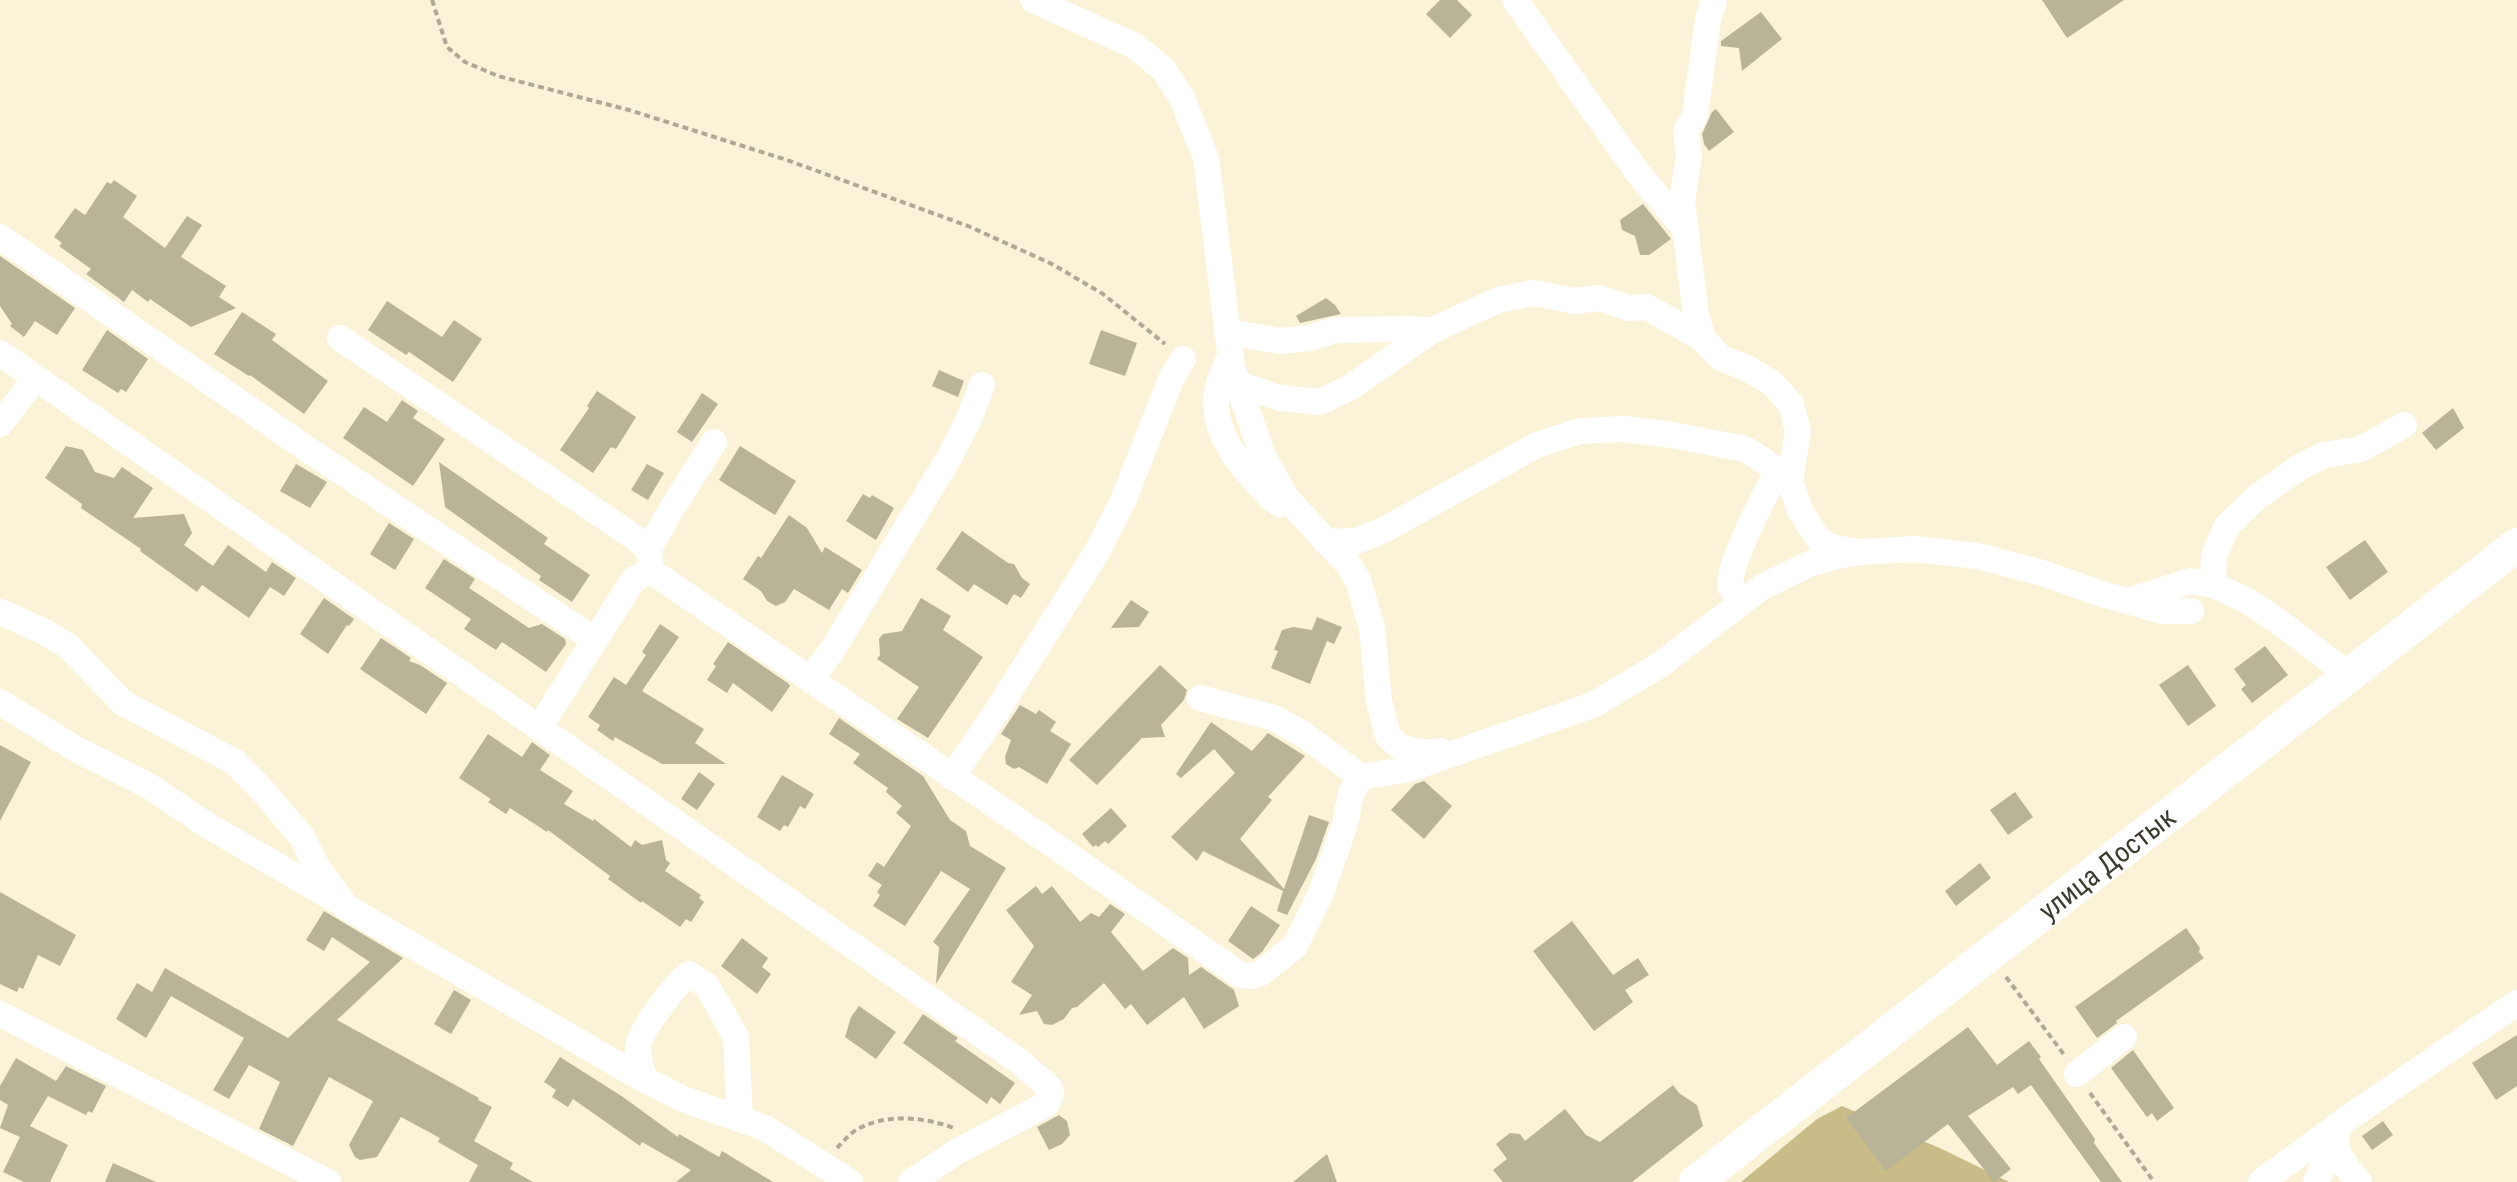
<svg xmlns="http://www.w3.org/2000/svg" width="2517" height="1182" font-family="'Roboto Condensed',sans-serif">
<rect width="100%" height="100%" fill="#faf3d7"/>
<path fill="#c9bc88" d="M1842,1106L1944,1150L2009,1182H1741L1817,1119Z"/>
<g fill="#b9b398">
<path d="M1440,0H1457L1472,15L1450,38L1426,14Z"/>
<path d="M2042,0H2124L2067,38Z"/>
<path d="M1761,12L1782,39L1742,71L1739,48L1721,46V41Z"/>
<path d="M1716,109L1734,132L1709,151L1704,144L1702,134L1712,112Z"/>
<path d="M114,180L137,196L123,217L165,248L187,216L202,225L181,257L226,286L219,297L236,308L191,327L150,299L148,302L132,290L124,302L86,274L91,269L59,246L62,243L54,237L75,208L85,215L107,182L111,184Z"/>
<path d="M1643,204L1671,239L1649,255H1640L1635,236L1622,230L1620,220Z"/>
<path d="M0,256L75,308L57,335L35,321L24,337L10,326L12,324L0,306Z"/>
<path d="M1326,298L1335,305L1341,314L1300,323L1296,316Z"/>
<path d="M387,301L442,337L454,320L482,339L453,382L409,352L406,355L368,330Z"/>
<path d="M242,312L276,334L272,340L328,381L304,414L250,375L249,376L214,354Z"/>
<path d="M107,330L148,359L126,392L121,389L118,393L82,370Z"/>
<path d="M1101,330L1137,343L1125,376L1089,364Z"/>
<path d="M939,370L964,381L958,397L932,386Z"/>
<path d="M597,391L636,417L616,449L611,447L593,473L560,450L589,408L587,406Z"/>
<path d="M702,393L718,404L692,442L677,432Z"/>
<path d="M402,400L418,411L413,418L445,439L413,486L343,438L364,407L387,422Z"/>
<path d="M2453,408L2464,428L2436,450L2422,433Z"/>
<path d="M66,446L83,450L95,472L114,478L122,467L153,488L133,518L184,514L192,533L184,545L213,566L228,545L266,572L272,562L296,578L284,596L270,587L249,618L202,585L197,592L140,551L141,549L81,508L82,504L45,478Z"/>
<path d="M740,446L796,481L775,515L719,480Z"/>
<path d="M439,462L548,538L544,544L590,575L572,602L539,580L541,576L445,507Z"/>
<path d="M296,464L327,482L310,508L280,491Z"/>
<path d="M647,464L664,473L648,500L631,490Z"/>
<path d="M863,494L870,498L872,495L894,508L876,540L846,521Z"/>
<path d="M789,515L807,528L822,553L825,547L862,570L848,593L842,589L829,610L794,589L785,602L776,606L767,601L761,591L743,579L758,556L761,558Z"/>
<path d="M389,523L414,539L395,570L370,554Z"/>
<path d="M962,531L1008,563L1014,564L1022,578L1030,584L1021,598L1014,594L1007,605L974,584L968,592L936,569Z"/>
<path d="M2365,540L2388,572L2350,600L2326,567Z"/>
<path d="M444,559L475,579L469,588L529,628L542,624L565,639L566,644L546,672L502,642L496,650L464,629L471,619L425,588Z"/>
<path d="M324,598L354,619L349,626L347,625L328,654L300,634Z"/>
<path d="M921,598L951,616L943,630L983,657L928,738L897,719L919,687L877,659L880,655L879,639L883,634L902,631Z"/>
<path d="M1131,600L1149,612L1139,627L1111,628Z"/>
<path d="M1317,617L1342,627L1334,644L1327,641L1310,684L1271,668L1278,651L1274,650L1282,630L1293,627L1312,630Z"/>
<path d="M660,624L679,637L642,691L704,729L695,743L726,764H662L615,737L613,741L597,730L600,725L588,717L614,677L626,685L646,655L642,652Z"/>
<path d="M381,638L411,658L409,661L420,665L447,683L426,714L360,669Z"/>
<path d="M728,642L789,684L790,686L772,712L733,683L727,693L707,680L716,666L713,664Z"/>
<path d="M2265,646L2288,675L2252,703L2241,689L2246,685L2234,669Z"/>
<path d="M1160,665L1187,690L1184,700L1161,725L1165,737L1142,738L1097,785L1069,760Z"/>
<path d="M2188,665L2216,706L2188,726L2159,685Z"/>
<path d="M1020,705L1036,714L1039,710L1056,722L1050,731L1071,744L1047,784L1019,767L1014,769L1006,764L1005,757L1011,740L1001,734Z"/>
<path d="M839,718L923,776L950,820L966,831L970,846L1006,868L936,984L939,947L933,942L970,889L941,871L905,926L873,906L880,895L877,892L882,885L868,876L877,862L884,867L911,826L896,813L902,806L886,792L888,788L853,763L860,754L829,734Z"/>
<path d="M1211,722L1252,751L1268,733L1305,756L1268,797L1272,800L1240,839L1284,889L1309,815L1329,822L1316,859L1287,915L1277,911L1283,891L1203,851L1197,861L1171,837L1235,773L1214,749L1181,778L1176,774Z"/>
<path d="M488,734L522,757L532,742L550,755L540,770L573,791L564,804L593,821L594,819L631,847L635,840L642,845L662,840L666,860L670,863L665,871L701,895L699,898L704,902L691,922L686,919L680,927L642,901L641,903L608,879L610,876L548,830L547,832L510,808L506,814L488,802L491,799L459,778Z"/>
<path d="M0,745L31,762L0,821Z"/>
<path d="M699,772L715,784L697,810L681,799Z"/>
<path d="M782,775L814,794L805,809L800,806L788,827L784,825L780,831L757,817Z"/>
<path d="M1424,781L1452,806L1424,839L1391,810L1415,784Z"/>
<path d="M2015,792L2033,817L2008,835L1990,810Z"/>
<path d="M1111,808L1127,826L1108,844L1105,841L1098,847L1096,845L1093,847L1082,834Z"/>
<path d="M1980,863L1991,878L1956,906L1945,891Z"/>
<path d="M1036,886L1042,894L1052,886L1080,922L1091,913L1099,917L1110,904L1125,914L1111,932L1143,971L1173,948L1188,958L1189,975L1201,967L1234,990L1239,1006L1204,1029L1184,997L1147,1025L1131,1004L1125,1009L1104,983L1077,1007L1072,1008L1064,1019L1052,1025L1044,1024L1037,1011L1019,1015L1032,995L1011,982L1034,946L1006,910Z"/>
<path d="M0,892L76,935L60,966L38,955L23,989L19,987L17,992L0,984Z"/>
<path d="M1251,906L1280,925L1262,952L1253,959L1228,941Z"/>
<path d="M324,911L403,958L337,1020L479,1098L478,1100L492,1107L474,1141L513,1163L510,1169L533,1182H469L478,1165L438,1142L440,1138L401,1117L377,1157L360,1160L355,1157L349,1145L373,1101L329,1077L293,1146L259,1129L280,1082L249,1065L229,1099L213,1090L244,1038L171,996L146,1038L116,1019L137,983L152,992L165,968L288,1038L370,962L332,937L324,951L306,940Z"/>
<path d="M1572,921L1613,975L1638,958L1649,975L1625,990L1633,1002L1594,1031L1533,951Z"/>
<path d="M2186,928L2200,948L2199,952L2204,958L2116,1021L2117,1023L2097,1038L2075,1007Z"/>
<path d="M742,938L768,958L762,967L771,974L757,994L721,966Z"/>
<path d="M454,990L471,1000L451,1034L434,1024Z"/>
<path d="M859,1006L896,1032L876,1059L845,1037L851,1017Z"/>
<path d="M923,1014L958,1038L955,1041L1015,1083L1000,1104L991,1097L987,1104L903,1043Z"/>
<path d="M1968,1027L1997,1065L2029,1041L2041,1057L2039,1059L2095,1139L2094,1143L2122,1182H2101L2031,1085L2018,1094L2013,1087L1968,1116L2011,1169L1994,1182L1948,1124L1886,1171L1846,1118Z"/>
<path d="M2517,1035V1086L2496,1100L2472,1063Z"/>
<path d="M2133,1050L2174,1108L2157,1121L2152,1113L2147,1117L2111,1068Z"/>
<path d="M560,1057L623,1097L678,1137L679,1134L719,1157L722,1151L773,1182H676L691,1170L642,1142L640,1146L573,1099L568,1107L552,1097L556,1090L544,1082Z"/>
<path d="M16,1058L56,1081L66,1066L106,1086L92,1113L88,1111L86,1115L48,1096L30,1126L68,1145L50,1182H24L3,1172L20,1137L0,1128L8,1105L0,1100V1086Z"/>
<path d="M1673,1085L1679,1093L1697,1105L1703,1126L1632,1182H1503L1493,1170L1507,1159L1496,1144L1510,1133L1520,1134L1525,1141L1565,1109L1586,1135L1600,1142Z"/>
<path d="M1059,1115L1067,1121L1070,1135L1062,1144L1049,1150L1037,1127Z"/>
<path d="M2383,1121L2393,1135L2372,1150L2362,1136Z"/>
<path d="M1327,1154L1337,1182H1293Z"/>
<path d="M113,1163L156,1182H105Z"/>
</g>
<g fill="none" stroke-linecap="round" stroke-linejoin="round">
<g stroke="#aea994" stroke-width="4" stroke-dasharray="6 4" stroke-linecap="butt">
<path d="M432,0L447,47L465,62L498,76L629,110L787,160L968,226L1052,264L1103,294L1165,344"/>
<path d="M2006,977L2065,1056"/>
<path d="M2090,1093L2154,1182"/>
<path d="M837,1148C843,1142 849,1134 856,1130C885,1113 924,1117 954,1128"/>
</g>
<g stroke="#fff" stroke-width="26">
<path d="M1033,0L1135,46L1164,70L1182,98L1206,158L1232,367L1263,456L1287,499L1348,564L1358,580L1372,628L1379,701L1388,736L1398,745L1409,750L1431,753L1441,751"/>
<path d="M1515,0L1638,173L1685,229"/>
<path d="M1714,0L1708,20L1695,115L1686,131L1689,156L1682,201L1696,315L1703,339L1721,358L1747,368L1772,383L1791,404L1798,431L1790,481L1800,511L1819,540L1831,547L1852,551"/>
<path d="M0,237L310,451L595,640"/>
<path d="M1227,332L1281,341L1310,338L1335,330L1414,329L1431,331"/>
<path d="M340,338L634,537L649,549L651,571L1058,848L1240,975L1251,976L1261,973L1295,946L1321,893L1345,824L1351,793L1361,777L1409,769L1593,705L1660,665L1762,587L1809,564L1833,557L1860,552L1914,549L1978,556L2039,572L2105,595L2128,601L2190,581L2213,585L2248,601L2286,627L2349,675"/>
<path d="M0,353L1020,1062L1050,1088L1051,1094L1047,1104L958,1151L911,1182"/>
<path d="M1230,356C1226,367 1219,379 1217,391C1210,436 1243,467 1271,498L1280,504"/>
<path d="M1238,384L1280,398L1320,402L1351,387L1431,331L1498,300L1533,293L1575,301L1599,298L1629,308L1647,307L1703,339"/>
<path d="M0,424L36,378"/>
<path d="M1326,542L1356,541L1382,531L1537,445L1580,431L1624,429L1672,435L1745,449L1763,460L1790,481"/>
<path d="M649,549L669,513L714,442"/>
<path d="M2213,585L2214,556L2227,526L2257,497L2300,467L2324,455L2361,449L2404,425"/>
<path d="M1746,599C1741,597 1734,594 1731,588C1724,571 1768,489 1778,471"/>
<path d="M2128,601L2162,611H2191"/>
<path d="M0,612L43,631L68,646L123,703L235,762L262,790L302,837L316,865L346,907L636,1075L683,1099L765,1128L850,1182"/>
<path d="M811,679L833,649L950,456L969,419L982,385"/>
<path d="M1200,698L1274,718L1303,734L1361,777"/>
<path d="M0,702L74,748L149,786L207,825L336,900"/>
<path d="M539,728L634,579L651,571"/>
<path d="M952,777L995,714L1097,552L1123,501L1172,377L1183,359"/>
<path d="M0,1014L328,1182"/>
<path d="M2077,1074L2124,1037"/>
<path d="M644,1079C642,1069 637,1057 638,1047C640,1030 675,985 689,974L707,986L736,1037L740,1119"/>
<path d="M2338,1125C2332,1152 2342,1162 2359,1182"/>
<path d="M2261,1182L2348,1118L2517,1003"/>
<path d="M2316,1182L2334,1143"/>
</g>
<path stroke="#fff" stroke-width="34" id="s1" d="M1696,1182L2517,545"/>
</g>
<g text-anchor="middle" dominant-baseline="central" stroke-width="7" stroke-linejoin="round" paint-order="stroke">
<g font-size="28" fill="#3d3b2f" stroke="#faf3d7">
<text stroke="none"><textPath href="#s1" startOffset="520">улица Достык</textPath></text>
</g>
</g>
</svg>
